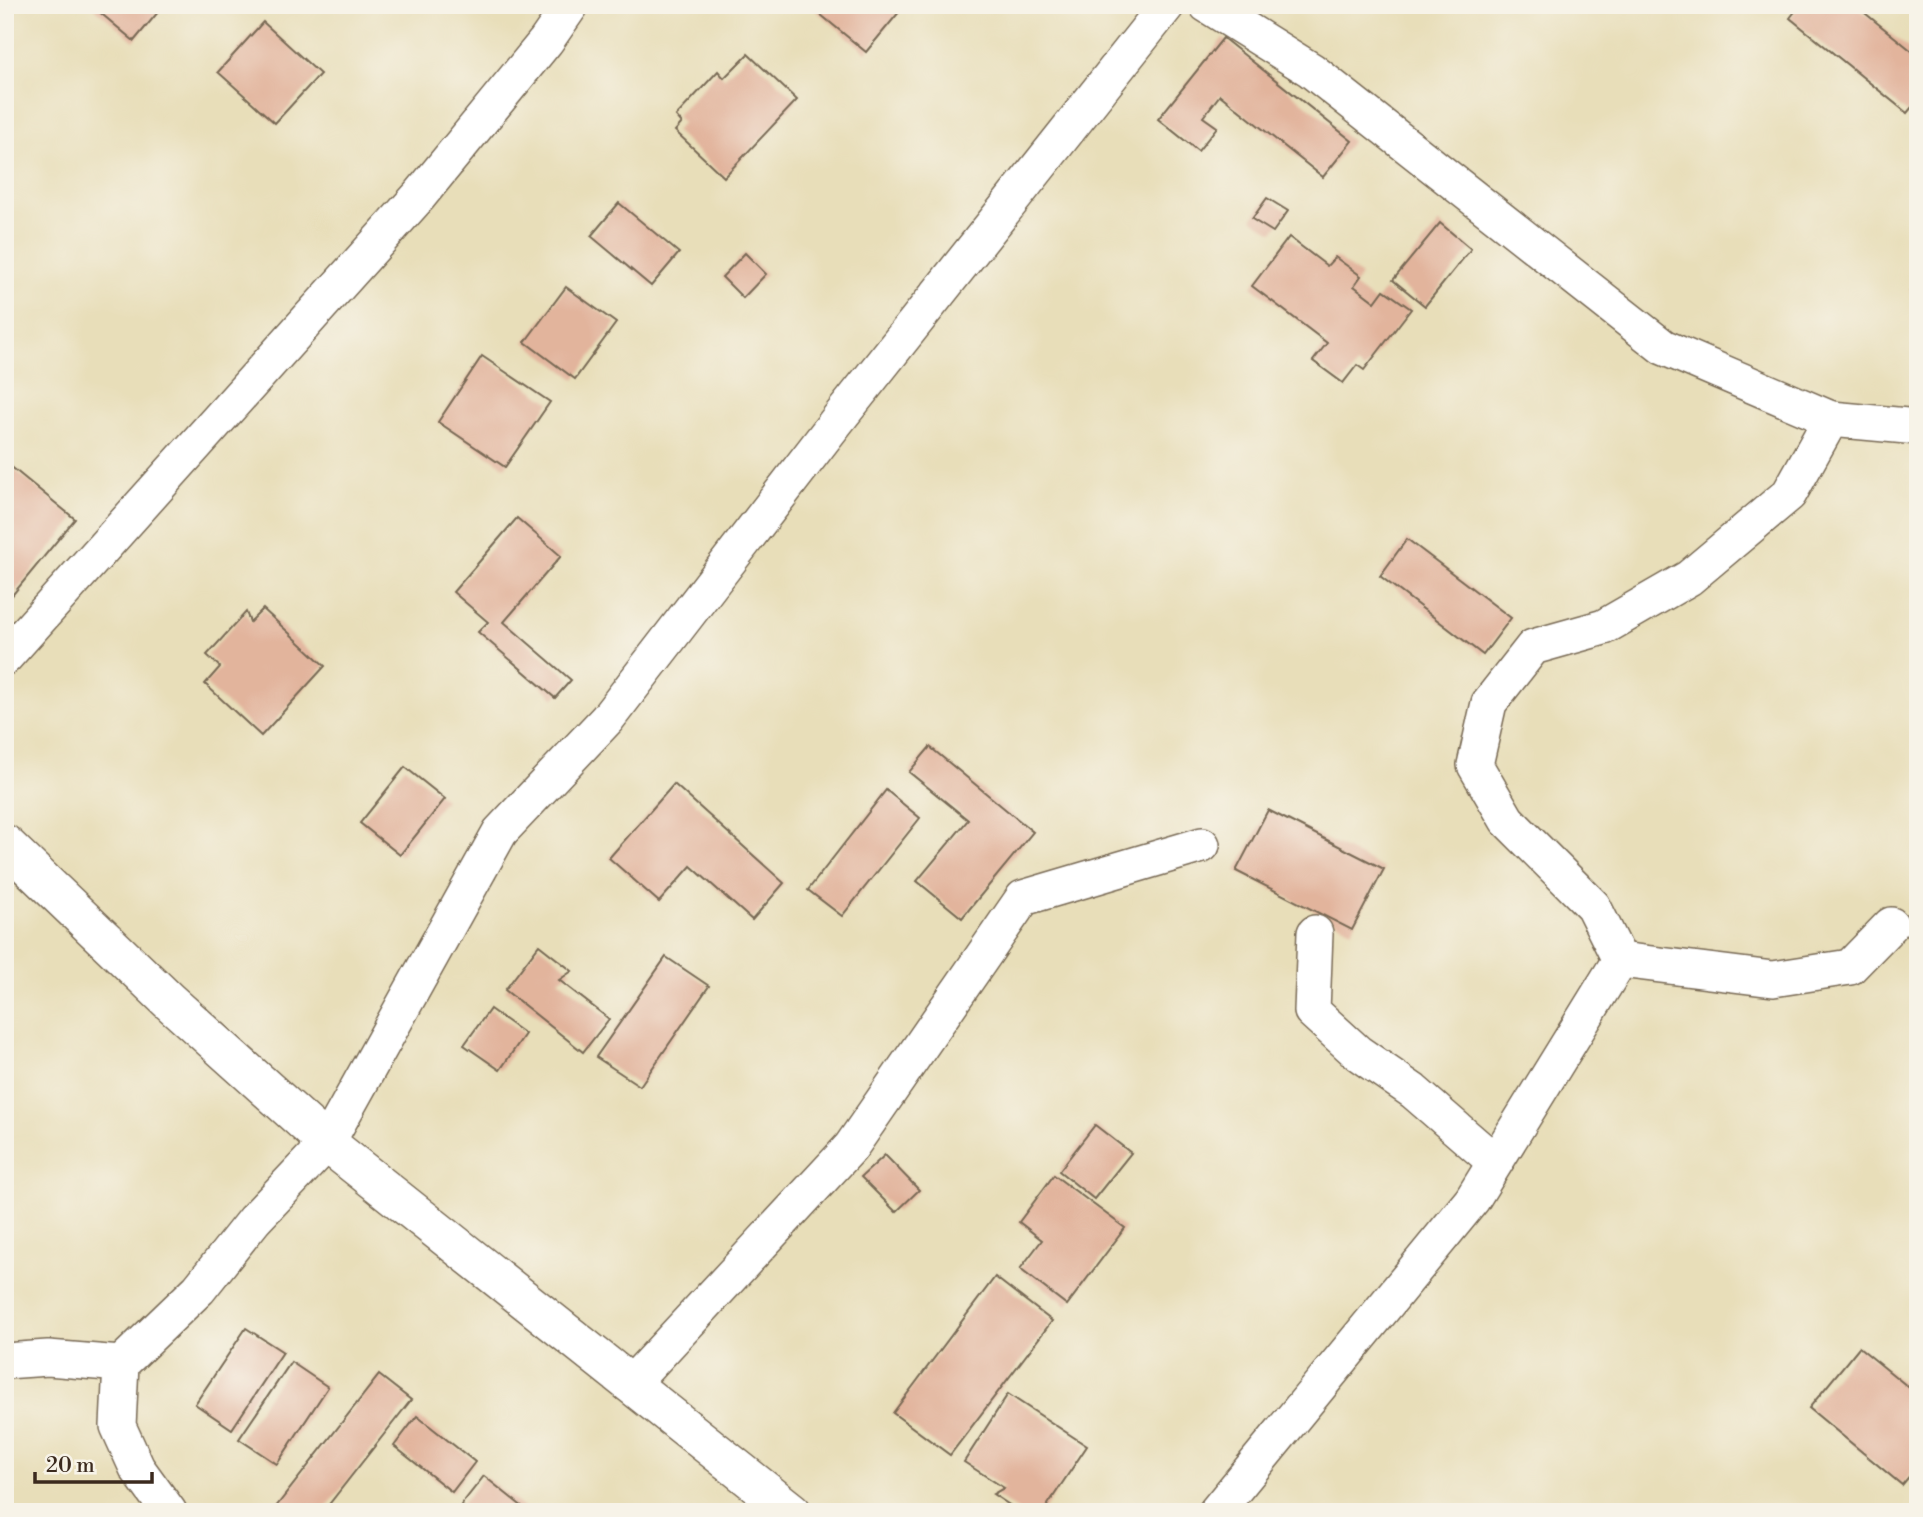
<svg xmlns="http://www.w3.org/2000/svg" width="1923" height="1517" font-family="'Libre Bodoni',serif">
<rect width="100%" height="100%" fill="#f7f3e8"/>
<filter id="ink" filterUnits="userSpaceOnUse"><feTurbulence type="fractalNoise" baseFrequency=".0143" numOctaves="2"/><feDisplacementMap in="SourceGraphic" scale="14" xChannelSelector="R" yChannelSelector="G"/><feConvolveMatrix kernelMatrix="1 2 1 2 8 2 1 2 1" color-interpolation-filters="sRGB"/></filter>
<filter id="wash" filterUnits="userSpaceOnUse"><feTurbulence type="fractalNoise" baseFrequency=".00686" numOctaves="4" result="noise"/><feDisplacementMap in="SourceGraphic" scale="28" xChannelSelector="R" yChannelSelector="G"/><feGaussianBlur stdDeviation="1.57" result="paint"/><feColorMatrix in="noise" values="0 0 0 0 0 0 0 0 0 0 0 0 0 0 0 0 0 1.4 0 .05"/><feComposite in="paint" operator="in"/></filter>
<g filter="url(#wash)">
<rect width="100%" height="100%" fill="#e8deb9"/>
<g id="blocks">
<g fill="#e2b49c">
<path d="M91,5H164L134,41Z"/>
<path d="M809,5H905L866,52Z"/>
<path d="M1800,5H1855L1918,56V100L1907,113L1790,18Z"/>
<path d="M263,22L320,74L275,123L218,72Z"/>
<path d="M1223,38L1352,141L1323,177L1220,95L1203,117L1217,127L1198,151L1158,119Z"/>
<path d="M748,54L797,100L724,177L675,131L682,123L676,116L718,71L724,78Z"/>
<path d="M1267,198L1288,211L1273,232L1252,219Z"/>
<path d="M619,203L679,253L651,286L591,236Z"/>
<path d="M1440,223L1471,249L1425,306L1393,280Z"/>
<path d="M1289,237L1327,266L1335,257L1361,276L1354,286L1375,302L1384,290L1411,309L1364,370L1357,365L1343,383L1313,361L1327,343L1252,286Z"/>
<path d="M745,253L766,274L743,298L722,277Z"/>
<path d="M1918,276V295L1910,291Z"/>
<path d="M566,287L616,323L575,379L525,342Z"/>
<path d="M482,356L550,402L505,467L438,422Z"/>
<path d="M9,465L75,519L5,604V470Z"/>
<path d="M517,518L561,556L504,622L571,680L555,698L478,632L488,622L453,592Z"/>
<path d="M1407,539L1511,618L1483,655L1380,576Z"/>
<path d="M263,609L325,666L261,736L205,684L220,667L207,655L246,612L250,622Z"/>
<path d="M930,747L1033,832L962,918L917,881L968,820L909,772Z"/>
<path d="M405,767L445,799L400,855L360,823Z"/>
<path d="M674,784L784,883L752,920L691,866L659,902L609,858Z"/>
<path d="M886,790L920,818L842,916L808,890Z"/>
<path d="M1268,810L1384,869L1352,930L1236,871Z"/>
<path d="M539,945L572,971L559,980L609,1019L583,1052L505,990Z"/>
<path d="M666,957L709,986L640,1086L596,1057Z"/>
<path d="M490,1009L525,1034L500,1070L464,1045Z"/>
<path d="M1095,1125L1131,1153L1094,1199L1059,1171Z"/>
<path d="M885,1155L919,1190L896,1212L861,1177Z"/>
<path d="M1054,1175L1125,1228L1067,1305L1020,1269L1042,1240L1019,1222Z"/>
<path d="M995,1277L1052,1321L950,1455L893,1413Z"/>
<path d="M246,1328L283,1352L232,1429L195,1404Z"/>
<path d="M1859,1347L1918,1395V1466L1902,1485L1809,1408Z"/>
<path d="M291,1362L328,1387L277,1464L239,1439Z"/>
<path d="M379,1375L411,1400L323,1512H272Z"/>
<path d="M1008,1394L1087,1446L1043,1512H1020L993,1494L1004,1488L964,1462Z"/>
<path d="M417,1416L475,1462L452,1492L394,1446Z"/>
<path d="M484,1476L529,1512H469L461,1505Z"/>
</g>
</g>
</g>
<g filter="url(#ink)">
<use href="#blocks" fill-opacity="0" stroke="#786954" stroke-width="2"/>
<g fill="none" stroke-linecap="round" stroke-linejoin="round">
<defs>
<g id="street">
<path d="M1207,5L1311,70L1663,347L1831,419L1789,494L1689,578L1604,627L1533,647L1489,703L1475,765L1507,820L1593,906L1620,960"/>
<path d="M1831,419L1918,427"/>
<path d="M5,657L420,195L546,41L571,5"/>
<path d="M1315,933L1312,1011L1358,1053L1413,1091L1495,1162"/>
<path d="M1620,960L1773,979L1850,967L1891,925"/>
<path d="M5,1361L48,1358L121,1364"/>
<path d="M630,1385L851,1147L1023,898L1202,845"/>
<path d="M169,1512L137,1468L118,1426L121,1364L199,1289L254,1220L327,1143L500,832L607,719L836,422L1167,5"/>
<path d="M1216,1512L1472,1200L1620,960"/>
</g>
<path id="secondary" d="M5,844L170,1002L327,1143L792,1512"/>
</defs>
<use href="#street" stroke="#786954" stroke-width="38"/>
<use href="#secondary" stroke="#786954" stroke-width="41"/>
<use href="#street" stroke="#fff" stroke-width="35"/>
<use href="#secondary" stroke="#fff" stroke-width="38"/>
</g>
</g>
<rect width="1923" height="1517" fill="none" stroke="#f7f3e8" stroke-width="28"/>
<path d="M35 1472v10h117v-10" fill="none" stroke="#3b2a1e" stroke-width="3.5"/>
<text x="46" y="1472" font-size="21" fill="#3b2a1e" stroke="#f7f3e8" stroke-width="5" paint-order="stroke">20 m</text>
</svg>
